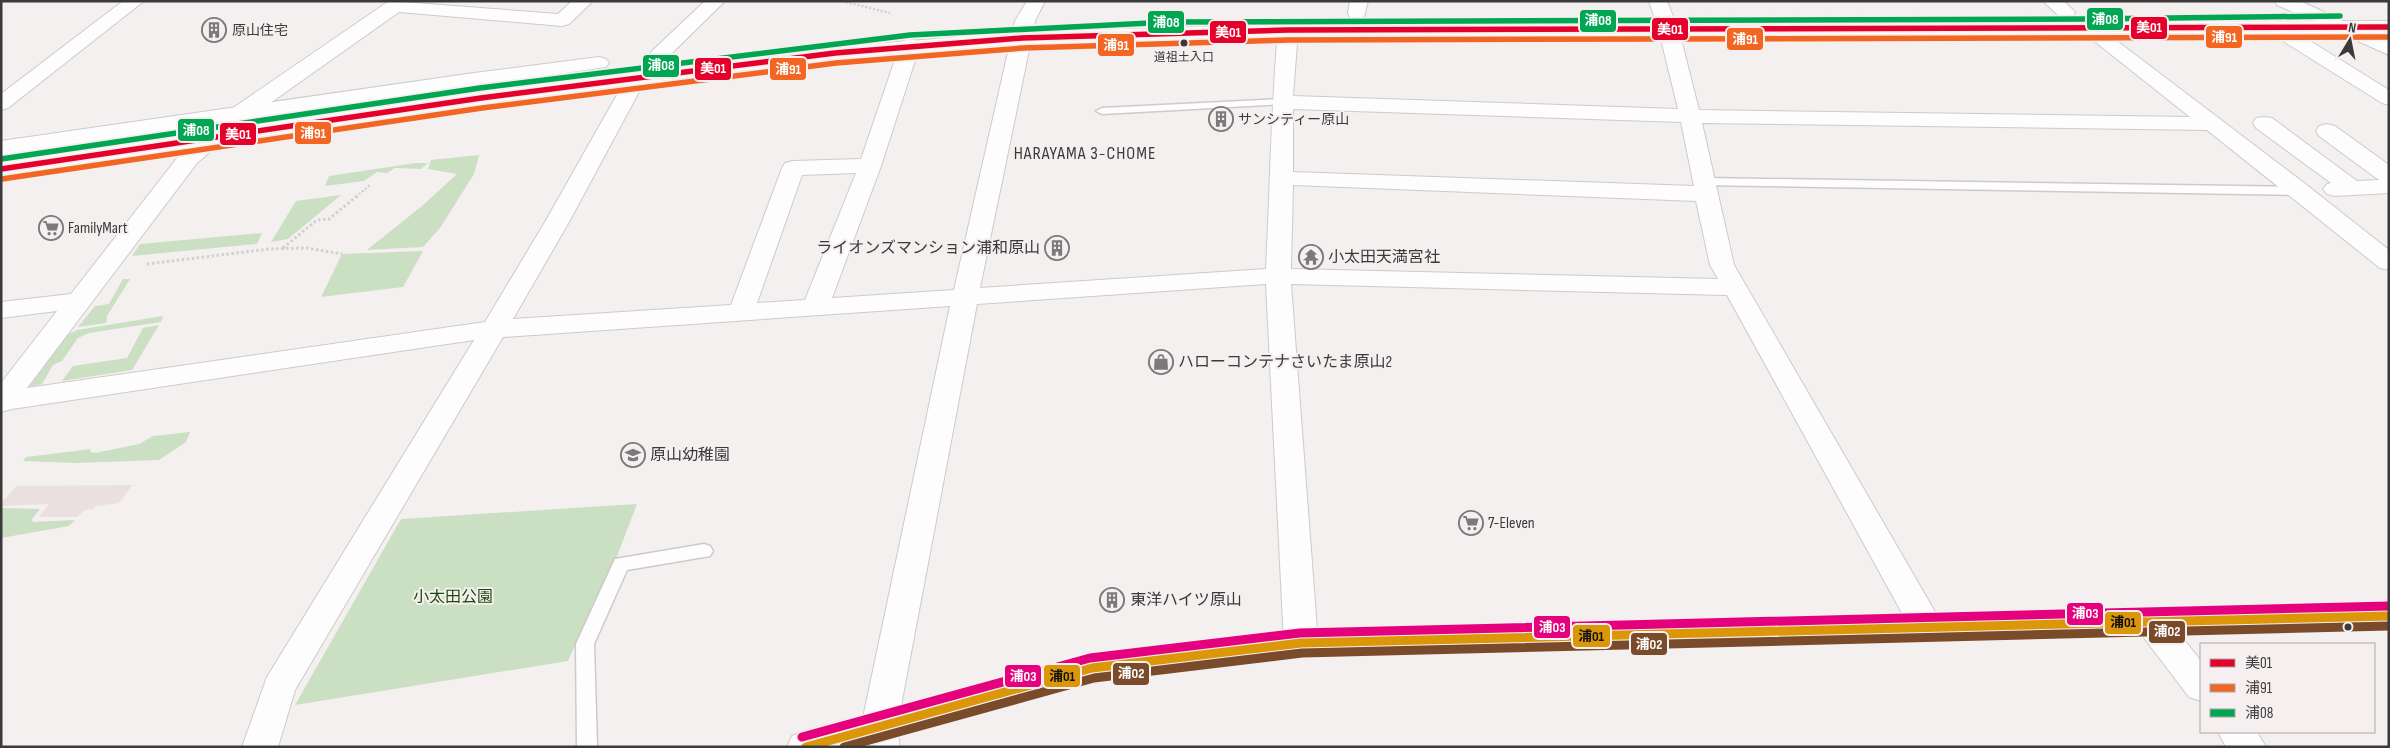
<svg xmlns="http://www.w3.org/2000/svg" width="2390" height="748" font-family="'Sofia Sans Condensed','Noto Sans JP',sans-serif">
<rect width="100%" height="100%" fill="#f4f0f0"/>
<path fill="#eae0e0" d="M132,485L119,503L96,506L93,509L84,510L77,517H39L49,504L1,506V503L17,486Z"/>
<g fill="#cbdfc3">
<path d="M479,155L474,174L440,228L423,247L367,250L422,206L457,174L428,169L431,160Z"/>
<path d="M416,163H428L421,169L395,168L387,173L377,172L364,181L325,186L329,176Z"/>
<path d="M341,195L288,239L271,242L296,201Z"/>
<path d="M262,233L257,244L132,256L140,244Z"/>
<path d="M423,251L403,287L321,297L342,254Z"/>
<path d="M123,279H130L107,316L106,323L78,327L95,306L109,304Z"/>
<path d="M163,316L161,322L89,333L78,338L62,361L53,365L42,384L29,387L67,335L77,330Z"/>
<path d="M159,325L132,370L62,381L73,366L127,358L143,328Z"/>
<path d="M190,432L186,442L159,460L76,463L23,461L26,457L91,449L90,452L95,453L139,444L153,436Z"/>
<path d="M637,504L616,559L568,661L295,705L401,519Z"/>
<path d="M1,508L40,509L32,519L33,522L75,520L69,526L1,538Z"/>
</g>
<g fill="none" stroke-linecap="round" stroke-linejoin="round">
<defs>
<g id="service">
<path d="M1282,99L1286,100L1288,102L1286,104L1102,114L1096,111L1102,108Z"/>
<path d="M1705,178L2300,187L2306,191L2300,195L1701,185L1699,182L1701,179Z"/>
<path d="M704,544L710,546L713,551L710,556L627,570L594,644L597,747H577L576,644L615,559Z"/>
</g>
<g id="minor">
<path d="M123,1H144L8,108L1,110V94Z"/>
<path d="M389,1L558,14L572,1H593L569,24L562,26L399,12L249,118L197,163L27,388L485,322L545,222L627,77L630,73L637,71L644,73L647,77L569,222L513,319L731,305L782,168L785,163L793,161L861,159L900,45L903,41L910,39L917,41L920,45L881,166L832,298L954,290L1015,21L1027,1H1045L1035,21L980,288L1266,269C1270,189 1271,110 1278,30L1281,26L1288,24L1295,26L1298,30L1293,96L1678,109L1659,31L1649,1H1667L1679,31L1699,110L2190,117L2079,29L2082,25L2089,23L2096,25L2308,186L2389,250V270L2380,268L2207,130L1702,123L1734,265L1938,617L1943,626L1938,635L1926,639L1914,635L1727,295L1291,284L1318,643L1313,653L1301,657L1289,653L1284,643L1266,284L977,304L897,727L900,747H864L861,727L950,306L503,337L295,690L278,747H242L267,677L474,340L12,409L1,412V383L57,311L1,318V302L71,294L181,153L233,108ZM1293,109L1681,122L1694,186L1293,172ZM856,173L805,300L757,303L802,175ZM1293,185L1696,201L1710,265L1718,279L1291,269Z"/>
<path d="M705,1H725L666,59L659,61L652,59L649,55L652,51Z"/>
<path d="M1350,1H1368L1364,17H1350L1348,13Z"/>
<path d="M2043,1H2064L2075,12L2073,16H2059Z"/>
<path d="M2274,21L2281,23L2389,90V105L2382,103L2267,31L2264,27L2267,23Z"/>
<path d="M2264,117L2272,118L2357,181L2379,180L2319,136L2316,131L2319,126L2327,124L2335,126L2389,165V193L2335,196L2327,194L2323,189L2327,184L2331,183L2256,128L2253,123L2256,118Z"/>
<path d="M2150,608L2162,612L2201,661V701L2189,697L2138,630L2133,621L2138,612Z"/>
<path d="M2218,732H2257L2266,747H2226Z"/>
</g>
<path id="primary" d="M2275,1H2300L2389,42V55L2277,5Z"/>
<g id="trunk">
<path d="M2389,21V33L1288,36L1022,44L835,59L481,104L1,176V162L481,92L835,47L1022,32L1288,24Z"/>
<path d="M599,57L606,59L609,63L606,67L1,155V141L474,73Z"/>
<path d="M2389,603V629L1301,657L1092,682L862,747H787L792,736L805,731L1092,654L1301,629Z"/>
</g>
</defs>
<use href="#service" stroke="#cdcaca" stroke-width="3"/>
<use href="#minor" stroke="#cdcaca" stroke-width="2"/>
<use href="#primary" stroke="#cdcaca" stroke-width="2"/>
<use href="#trunk" stroke="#cdcaca" stroke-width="2"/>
<g stroke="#d1d0d0" stroke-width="2.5" stroke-dasharray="2 2" stroke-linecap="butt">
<path d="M842,1L890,13"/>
<path d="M356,197L371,184"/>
</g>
<g stroke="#d1d0d0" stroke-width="3" stroke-dasharray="2.5 2.5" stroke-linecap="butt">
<path d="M283,248L317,220L329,219L357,196"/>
<path d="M147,264L269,249L307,248L342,254"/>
</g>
<use href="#service" fill="#fdfdfd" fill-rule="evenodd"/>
<use href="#minor" fill="#fdfdfd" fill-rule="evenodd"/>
<use href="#primary" fill="#fdfdfd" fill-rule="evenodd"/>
<use href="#trunk" fill="#fdfdfd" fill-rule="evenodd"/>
<defs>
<path id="bus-1" d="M1,169L481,98L835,53L1022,38L1288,30L2389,27"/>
<path id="bus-2" d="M2,179L482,108L836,63L1023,48L1288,40L2389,37"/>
<path id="bus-3" d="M1,159L480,88L910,35L1170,22L2089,19L2340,16"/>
<path id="bus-4" d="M806,747L1092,668L1301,643L2389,616"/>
<path id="bus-5" d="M844,747L1094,678L1302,653L2389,626"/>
<path id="bus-6" d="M802,737L1090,658L1300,633L2389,606"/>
</defs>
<use href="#bus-1" stroke="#f5efef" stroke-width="9"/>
<use href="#bus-2" stroke="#f5efef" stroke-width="9"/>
<use href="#bus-3" stroke="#f5efef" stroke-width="9"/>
<use href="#bus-4" stroke="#f5efef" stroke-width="12"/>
<use href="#bus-5" stroke="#f5efef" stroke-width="12"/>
<use href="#bus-6" stroke="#f5efef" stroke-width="12"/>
<use href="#bus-1" stroke="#e4002b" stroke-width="5.5"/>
<use href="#bus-2" stroke="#f26522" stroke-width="5.5"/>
<use href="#bus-3" stroke="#00a651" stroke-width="5.5"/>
<use href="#bus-4" stroke="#db9609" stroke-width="9"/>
<use href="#bus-5" stroke="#7a4b2a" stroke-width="9"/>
<use href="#bus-6" stroke="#e5007d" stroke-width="9"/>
</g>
<defs>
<symbol id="building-ring" viewBox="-11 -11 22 22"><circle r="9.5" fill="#f5efef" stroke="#7c797a" stroke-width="1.5"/><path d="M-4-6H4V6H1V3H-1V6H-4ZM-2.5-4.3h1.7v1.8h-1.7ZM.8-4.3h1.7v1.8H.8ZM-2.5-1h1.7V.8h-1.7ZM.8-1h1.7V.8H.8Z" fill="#7c797a"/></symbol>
<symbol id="supermarket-ring" viewBox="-11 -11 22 22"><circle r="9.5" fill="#f5efef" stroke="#7c797a" stroke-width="1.5"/><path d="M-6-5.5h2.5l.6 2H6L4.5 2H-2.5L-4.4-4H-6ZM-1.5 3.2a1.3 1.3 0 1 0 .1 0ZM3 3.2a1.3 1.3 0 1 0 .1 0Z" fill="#7c797a"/></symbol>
<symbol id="temple-ring" viewBox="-11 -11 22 22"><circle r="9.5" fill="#f5efef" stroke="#7c797a" stroke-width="1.5"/><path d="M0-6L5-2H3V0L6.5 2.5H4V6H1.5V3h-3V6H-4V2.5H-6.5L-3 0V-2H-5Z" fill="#7c797a"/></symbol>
<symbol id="shop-ring" viewBox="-11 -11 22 22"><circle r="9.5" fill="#f5efef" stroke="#7c797a" stroke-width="1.5"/><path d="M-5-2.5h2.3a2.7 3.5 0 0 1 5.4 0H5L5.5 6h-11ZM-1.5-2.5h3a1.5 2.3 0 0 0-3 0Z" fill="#7c797a"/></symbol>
<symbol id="school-ring" viewBox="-11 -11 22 22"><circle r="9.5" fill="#f5efef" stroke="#7c797a" stroke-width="1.5"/><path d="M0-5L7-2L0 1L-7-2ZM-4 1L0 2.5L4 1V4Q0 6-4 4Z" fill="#7c797a"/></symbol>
</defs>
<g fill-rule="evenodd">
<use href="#building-ring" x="200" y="16" width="28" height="28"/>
<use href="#building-ring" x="1207" y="105" width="28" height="28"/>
<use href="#supermarket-ring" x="37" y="214" width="28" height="28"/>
<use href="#building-ring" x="1043" y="234" width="28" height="28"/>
<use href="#temple-ring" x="1297" y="243" width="28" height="28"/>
<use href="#shop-ring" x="1147" y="348" width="28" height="28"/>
<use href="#school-ring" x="619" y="441" width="28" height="28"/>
<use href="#supermarket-ring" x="1457" y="509" width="28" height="28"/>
<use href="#building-ring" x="1098" y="586" width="28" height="28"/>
</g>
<g fill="#3c393a" stroke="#f5efef" stroke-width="2">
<circle cx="1184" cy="43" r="4.5"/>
<circle cx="2348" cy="627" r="4.5"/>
</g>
<g text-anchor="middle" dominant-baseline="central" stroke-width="4" stroke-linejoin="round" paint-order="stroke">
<g font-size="12" fill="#3c393a" stroke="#f5efef">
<text x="1184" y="57">道祖土入口</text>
</g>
<g font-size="14" fill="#3c393a" stroke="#f5efef" text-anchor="start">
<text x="232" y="30">原山住宅</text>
<text x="1238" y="119">サンシティー原山</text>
</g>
<g font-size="16" fill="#3c393a" stroke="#f5efef" text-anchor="start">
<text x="68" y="228">FamilyMart</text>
<text x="1040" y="248" text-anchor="end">ライオンズマンション浦和原山</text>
<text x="1328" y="257">小太田天満宮社</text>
<text x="1178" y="362">ハローコンテナさいたま原山2</text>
<text x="650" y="455">原山幼稚園</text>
<text x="1488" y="523">7-Eleven</text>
<text x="1130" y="600">東洋ハイツ原山</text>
</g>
<g font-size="16" fill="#1d4a0b" stroke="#f5efef">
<text x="453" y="597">小太田公園</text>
</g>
<g font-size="18" letter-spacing="1" fill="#3c393a" stroke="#f5efef">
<text x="1085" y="153">HARAYAMA 3-CHOME</text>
</g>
</g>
<g stroke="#f5efef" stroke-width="2">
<rect x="2086" y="7" width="38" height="24" rx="5" fill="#00a651"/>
<rect x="1579" y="9" width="38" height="24" rx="5" fill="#00a651"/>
<rect x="1147" y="10" width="38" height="24" rx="5" fill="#00a651"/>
<rect x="2130" y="16" width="38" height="24" rx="5" fill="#e4002b"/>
<rect x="1651" y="17" width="38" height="24" rx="5" fill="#e4002b"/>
<rect x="1209" y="20" width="38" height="24" rx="5" fill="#e4002b"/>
<rect x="2205" y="25" width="38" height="24" rx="5" fill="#f26522"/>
<rect x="1726" y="27" width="38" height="24" rx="5" fill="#f26522"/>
<rect x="1097" y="33" width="38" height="24" rx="5" fill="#f26522"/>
<rect x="642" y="54" width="38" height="24" rx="5" fill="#00a651"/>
<rect x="694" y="57" width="38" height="24" rx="5" fill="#e4002b"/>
<rect x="769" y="57" width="38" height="24" rx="5" fill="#f26522"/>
<rect x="177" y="118" width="38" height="24" rx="5" fill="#00a651"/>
<rect x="294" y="121" width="38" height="24" rx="5" fill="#f26522"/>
<rect x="219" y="122" width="38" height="24" rx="5" fill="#e4002b"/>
<rect x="2066" y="602" width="38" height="24" rx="5" fill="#e5007d"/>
<rect x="2104" y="611" width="38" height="24" rx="5" fill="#db9609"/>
<rect x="1533" y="615" width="38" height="24" rx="5" fill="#e5007d"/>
<rect x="2148" y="620" width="38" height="24" rx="5" fill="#7a4b2a"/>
<rect x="1572" y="624" width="39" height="24" rx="5" fill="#db9609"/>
<rect x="1630" y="632" width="38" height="24" rx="5" fill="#7a4b2a"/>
<rect x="1112" y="662" width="38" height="24" rx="5" fill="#7a4b2a"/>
<rect x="1043" y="664" width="38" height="24" rx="5" fill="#db9609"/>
<rect x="1004" y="664" width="38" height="24" rx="5" fill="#e5007d"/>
</g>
<g font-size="14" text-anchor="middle" font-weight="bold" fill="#fff">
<text x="2105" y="24">浦08</text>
<text x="1598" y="25">浦08</text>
<text x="1166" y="27">浦08</text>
<text x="2149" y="32">美01</text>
<text x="1670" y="34">美01</text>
<text x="1228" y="37">美01</text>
<text x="2224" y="42">浦91</text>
<text x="1745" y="44">浦91</text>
<text x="1116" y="50">浦91</text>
<text x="661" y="70">浦08</text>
<text x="713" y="73">美01</text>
<text x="788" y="74">浦91</text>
<text x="196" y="135">浦08</text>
<text x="313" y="138">浦91</text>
<text x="238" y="139">美01</text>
<text x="2085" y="618">浦03</text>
<text x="1552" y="632">浦03</text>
<text x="2167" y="636">浦02</text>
<text x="1649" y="649">浦02</text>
<text x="1131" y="678">浦02</text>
<text x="1023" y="681">浦03</text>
</g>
<g font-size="14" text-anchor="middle" font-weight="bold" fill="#111">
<text x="2123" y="627">浦01</text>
<text x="1591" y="641">浦01</text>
<text x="1062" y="681">浦01</text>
</g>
<rect width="2390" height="748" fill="none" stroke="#3c393a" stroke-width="5"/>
<rect x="2200" y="643" width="175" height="90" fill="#f5efef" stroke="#aba6a7"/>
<rect x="2210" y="659" width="25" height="8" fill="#e4002b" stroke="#aba6a7"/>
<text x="2245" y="668" font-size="15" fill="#3c393a">美01</text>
<rect x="2210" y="684" width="25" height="8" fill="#f26522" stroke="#aba6a7"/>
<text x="2245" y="693" font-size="15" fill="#3c393a">浦91</text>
<rect x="2210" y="709" width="25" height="8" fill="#00a651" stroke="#aba6a7"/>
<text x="2245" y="718" font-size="15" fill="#3c393a">浦08</text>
<g transform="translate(2350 40) rotate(10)" stroke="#f5efef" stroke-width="4" paint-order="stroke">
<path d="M0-4L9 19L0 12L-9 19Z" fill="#3c393a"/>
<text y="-8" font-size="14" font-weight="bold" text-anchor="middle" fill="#3c393a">N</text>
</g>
</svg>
